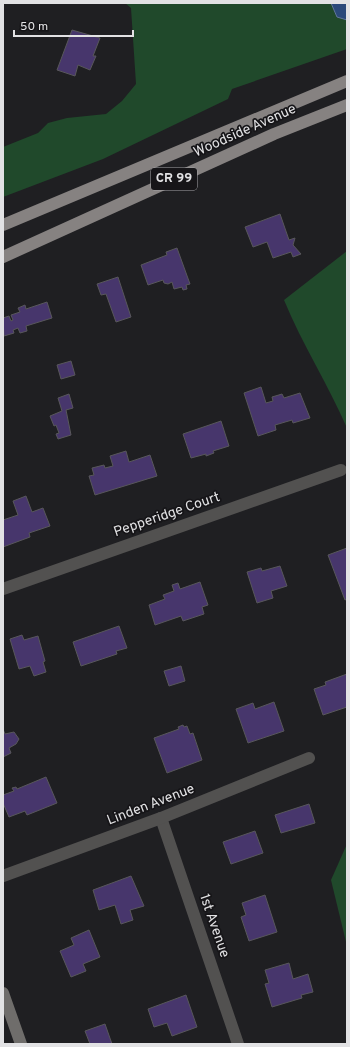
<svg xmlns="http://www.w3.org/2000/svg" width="350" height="1047" font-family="Overpass,sans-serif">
<rect width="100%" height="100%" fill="#1f1f22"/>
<g fill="#20492b">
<path d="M125,3H331L337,17L347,20V49L232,89L228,99L103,159L3,197V147L38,133L48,123L67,118L106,114L122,101L136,84L131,8Z"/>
<path d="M347,251V428C328,384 302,344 284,300Z"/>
<path d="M347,844V946L331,880Z"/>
</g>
<path fill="#2b497a" stroke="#62779a" d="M331,3H347V20L337,17Z"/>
<g fill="#47366c" stroke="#58575b">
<path d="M72,30L100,38L93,56H96L90,70L78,65L75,76L57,70Z"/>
<path d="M280,214L289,240L295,238L293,245L301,254L293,257L291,252L273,258L267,242L253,247L245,227Z"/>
<path d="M177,248L190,284L186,285L187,289L183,290L182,287L174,289L172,282L168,284L164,283L163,280L148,285L141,265L167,255L166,252Z"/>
<path d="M118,277L131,317L116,322L106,294L101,295L97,284Z"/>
<path d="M47,302L52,318L26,326L27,331L20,333L18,328L13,330L14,333L4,336L3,318L9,316L11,321L13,320L11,315L20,312L18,308L25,305L26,309Z"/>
<path d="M71,361L75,375L61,379L57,365Z"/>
<path d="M261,387L266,403L273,401L272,397L282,394L284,398L300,393L310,418L293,423L292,420L275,425L276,430L258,436L244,393Z"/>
<path d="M69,394L73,408L66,410L71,435L58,439L56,434L59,433L56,425L54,426L50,416L62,411L58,398Z"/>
<path d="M221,421L229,446L213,451L214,453L206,456V454L191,458L183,434Z"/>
<path d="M126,451L129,462L150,455L157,476L95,495L89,476L94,475L92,468L104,465L105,468L113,466L110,456Z"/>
<path d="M26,496L32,512L43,508L50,526L29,533L30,537L3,547V520L18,515L13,501Z"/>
<path d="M347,548V599L345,600L328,555Z"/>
<path d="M280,566L287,586L271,591L273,598L257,603L247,572L261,568L262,571Z"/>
<path d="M200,582L208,605L202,607L204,614L183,621L181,616L155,625L149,605L165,599L163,595L174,591L172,585L178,583L180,589Z"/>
<path d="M119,626L127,648L116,651L117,654L81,666L73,642Z"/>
<path d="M22,635L24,640L38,636L45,661L43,662L46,672L34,676L30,666L19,669L10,639Z"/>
<path d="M181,666L185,681L169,686L164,671Z"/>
<path d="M347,674V707L323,715L314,689L326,685L325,682Z"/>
<path d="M274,702L284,731L248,743L236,709L253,703L255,709Z"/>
<path d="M183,725L184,727L187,726L190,734L193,733L202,760L167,773L154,738L179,729L178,727Z"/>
<path d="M3,729L5,734L14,732L19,739L16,744L9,748L11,753L3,757Z"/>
<path d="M46,777L57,803L27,815L25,811L9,817L3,803V795L14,791L12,788L16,787L17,789Z"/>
<path d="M309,804L315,823L281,833L275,815Z"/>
<path d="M255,831L263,853L231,864L223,842Z"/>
<path d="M131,876L144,906L130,910L133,920L121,924L115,905L99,910L93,890Z"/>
<path d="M265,895L277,932L249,941L241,917L246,915L242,903Z"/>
<path d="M89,930L100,957L83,964L86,971L71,977L60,951L74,945L71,938Z"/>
<path d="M289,963L293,979L308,974L313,992L301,995L302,998L272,1007L265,984L269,983L265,970Z"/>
<path d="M186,995L197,1027L172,1036L167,1023L154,1027L148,1009Z"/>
<path d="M105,1024L112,1044H90L85,1031Z"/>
</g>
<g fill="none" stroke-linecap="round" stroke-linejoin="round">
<g stroke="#525150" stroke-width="12">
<path d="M3,589L341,470"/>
<path d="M161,818L238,1044"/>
<path d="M3,876L161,818L309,758"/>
</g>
<path stroke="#6f6d6b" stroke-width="12" d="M3,993L21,1044"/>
<g stroke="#868281" stroke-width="12">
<path d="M3,225L347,81"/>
<path d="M3,257L274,134L347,105"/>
</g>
</g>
<g text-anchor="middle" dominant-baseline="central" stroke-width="3.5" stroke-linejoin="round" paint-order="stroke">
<rect fill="#161518" stroke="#a5a4a7" stroke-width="1" x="151" y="168" width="46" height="22" rx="3"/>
<g font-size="13" font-weight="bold" fill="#e2e2e4">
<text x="174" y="179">CR 99</text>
</g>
<g font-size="14" fill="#e2e2e4" stroke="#161518">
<text transform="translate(245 131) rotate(-24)">Woodside Avenue</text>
<text transform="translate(167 515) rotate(-19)">Pepperidge Court</text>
<text transform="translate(151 805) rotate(-21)">Linden Avenue</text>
<text transform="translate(214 926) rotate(71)">1st Avenue</text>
</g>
</g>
<rect width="350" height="1047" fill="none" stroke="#e2e2e4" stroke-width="8"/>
<path d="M14 30v6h119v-6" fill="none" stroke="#e2e2e4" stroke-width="2"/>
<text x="20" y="30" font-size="12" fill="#e2e2e4" stroke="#161518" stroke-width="3" paint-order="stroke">50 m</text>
</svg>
